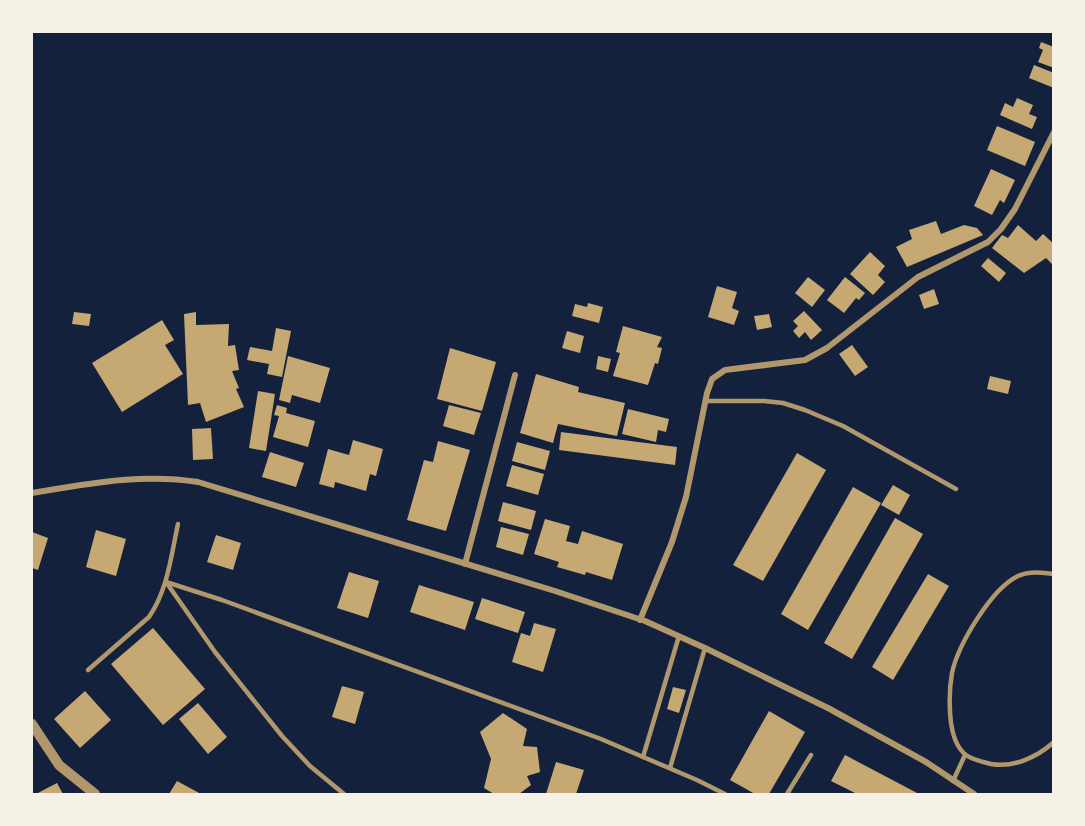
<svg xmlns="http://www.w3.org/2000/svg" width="1085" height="826" font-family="Merriweather,serif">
<rect width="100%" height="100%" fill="#14213d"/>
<g fill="#c6a872">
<path d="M1041,42L1054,47V68L1038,62L1043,50L1039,48Z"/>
<path d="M1034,65L1054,73V88L1029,78Z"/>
<path d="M1017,98L1033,105L1029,114L1037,117L1032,129L1000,115L1005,103L1013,107Z"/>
<path d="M997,126L1035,142L1025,166L987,150Z"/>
<path d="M991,169L1015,180L1004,203L1000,200L992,215L974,206Z"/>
<path d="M936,221L941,234L964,225L977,228L983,235L907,267L896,247L912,239L909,230Z"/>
<path d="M1018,225L1036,241L1043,234L1054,244V266L1046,258L1024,273L992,248L1002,235L1008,238Z"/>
<path d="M870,252L885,266L878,275L885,282L873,295L850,274Z"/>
<path d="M988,258L1006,273L999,282L981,266Z"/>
<path d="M808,277L825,290L812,307L795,293Z"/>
<path d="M845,277L865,293L859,300L856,298L844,313L827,300Z"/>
<path d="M717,286L737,292L732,308L739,311L734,325L708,317Z"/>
<path d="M934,289L939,304L924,309L919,295Z"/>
<path d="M588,303L603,307L599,323L572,316L575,304L587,307Z"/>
<path d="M804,311L822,330L811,340L805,332L799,338L793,331L798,326L793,321Z"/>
<path d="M74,312L91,314L89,326L72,324Z"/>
<path d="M196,312V325L229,324L228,346L235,345L239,370L232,371L239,388L236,389L244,407L206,422L200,403L188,405L184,314Z"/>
<path d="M769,314L772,327L757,330L754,316Z"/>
<path d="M162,320L174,340L165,345L183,374L122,412L92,363Z"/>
<path d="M623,326L662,337L657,347L662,348L658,364L655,363L648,385L613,376L620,353L616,352Z"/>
<path d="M276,328L291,331L282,377L267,374L269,364L247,360L250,347L272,351Z"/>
<path d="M567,331L584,336L580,353L562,348Z"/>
<path d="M852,345L868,367L855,376L839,354Z"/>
<path d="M450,348L496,362L482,411L437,399Z"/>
<path d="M288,356L330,368L320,403L292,395L290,403L279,400Z"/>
<path d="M598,356L611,359L608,372L596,369Z"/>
<path d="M536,374L579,387L578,392L625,403L617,436L558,424L553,443L520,433Z"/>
<path d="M990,376L1011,381L1008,394L987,389Z"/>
<path d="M258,391L275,394L266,451L249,448Z"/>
<path d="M277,405L287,408L286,413L315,421L308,447L273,437L279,416L274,415Z"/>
<path d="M449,405L481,413L474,435L443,426Z"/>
<path d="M628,409L669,419L666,432L658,430L656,442L622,434Z"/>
<path d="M211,428L213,459L193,460L192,429Z"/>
<path d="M561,432L677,447L675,465L559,450Z"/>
<path d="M353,440L383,449L376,476L370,474L366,491L335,482L334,488L319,484L328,449L349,455Z"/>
<path d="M438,441L470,450L446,531L407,520L424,460L433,462Z"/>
<path d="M517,442L550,451L545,470L512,461Z"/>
<path d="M270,452L304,463L296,487L262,477Z"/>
<path d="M797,453L826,470L763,581L733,565Z"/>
<path d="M512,465L544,474L538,495L506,486Z"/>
<path d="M893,485L910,495L899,515L881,505Z"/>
<path d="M853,487L881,503L808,630L781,614Z"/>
<path d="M503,502L536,511L531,530L498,521Z"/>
<path d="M895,518L923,534L852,659L824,643Z"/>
<path d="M545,519L570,526L566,541L578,544L582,531L623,544L612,580L586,572L585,575L557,567L559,562L534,554Z"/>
<path d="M501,527L529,534L523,555L496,547Z"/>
<path d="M96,530L126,539L116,576L86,567Z"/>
<path d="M32,532L48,538L38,570L32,568Z"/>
<path d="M216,535L241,543L233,570L207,562Z"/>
<path d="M349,572L379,581L368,618L337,608Z"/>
<path d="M928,574L949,586L893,680L872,667Z"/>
<path d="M419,585L474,602L465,630L410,612Z"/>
<path d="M482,598L525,612L518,633L475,619Z"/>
<path d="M534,623L556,629L543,672L512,662L521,633L530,636Z"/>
<path d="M153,628L205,689L163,725L111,664Z"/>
<path d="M342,686L364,692L355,724L332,717Z"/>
<path d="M673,687L686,690L679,713L667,709Z"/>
<path d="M85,691L111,720L80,748L54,719Z"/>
<path d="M198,703L227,737L208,754L179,719Z"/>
<path d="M769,711L805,732L769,794H755L730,780Z"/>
<path d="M503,713L527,729L523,746L537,747L540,772L527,776L531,785L519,794H494L484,788L491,759L480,732Z"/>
<path d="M845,755L919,794H857L831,781Z"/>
<path d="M556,762L584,770L576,794H546Z"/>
<path d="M177,781L201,794H169Z"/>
<path d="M57,783L63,794H36Z"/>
</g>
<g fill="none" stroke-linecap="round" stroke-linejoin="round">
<g stroke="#b1986c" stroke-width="4.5">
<path d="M705,401H764L783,403L805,410L843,426L956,489"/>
<path d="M1054,574C1042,572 1028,571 1018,576C991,589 958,645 952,673C949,690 949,706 951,723C953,735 956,747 966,755C973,760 983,762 991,764C1014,768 1037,757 1054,742"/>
<path d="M166,582L222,600L601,739L697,780L725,794"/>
<path d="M166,582L215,652L282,736L310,766L344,794"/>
<path d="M88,670L149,617C168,589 171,556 178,524"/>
<path d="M643,757L679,636"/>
<path d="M670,768L705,648"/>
<path d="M953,781L965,755"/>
<path d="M787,794L811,755"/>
</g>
<g stroke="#b1986c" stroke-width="6">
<path d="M32,493C87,484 142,473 198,482L555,591L645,621L705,648L828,708L926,762L974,794"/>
<path d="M465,564L515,375"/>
<path d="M640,620L672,542L686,497L707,393L712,379L725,370L805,360L827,348L918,277L988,242L1001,229L1015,209L1054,132"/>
</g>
<path stroke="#b1986c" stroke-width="10" d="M32,724L59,765L95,794"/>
</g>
<rect width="1085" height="826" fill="none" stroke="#f6f1e7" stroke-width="66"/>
</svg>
